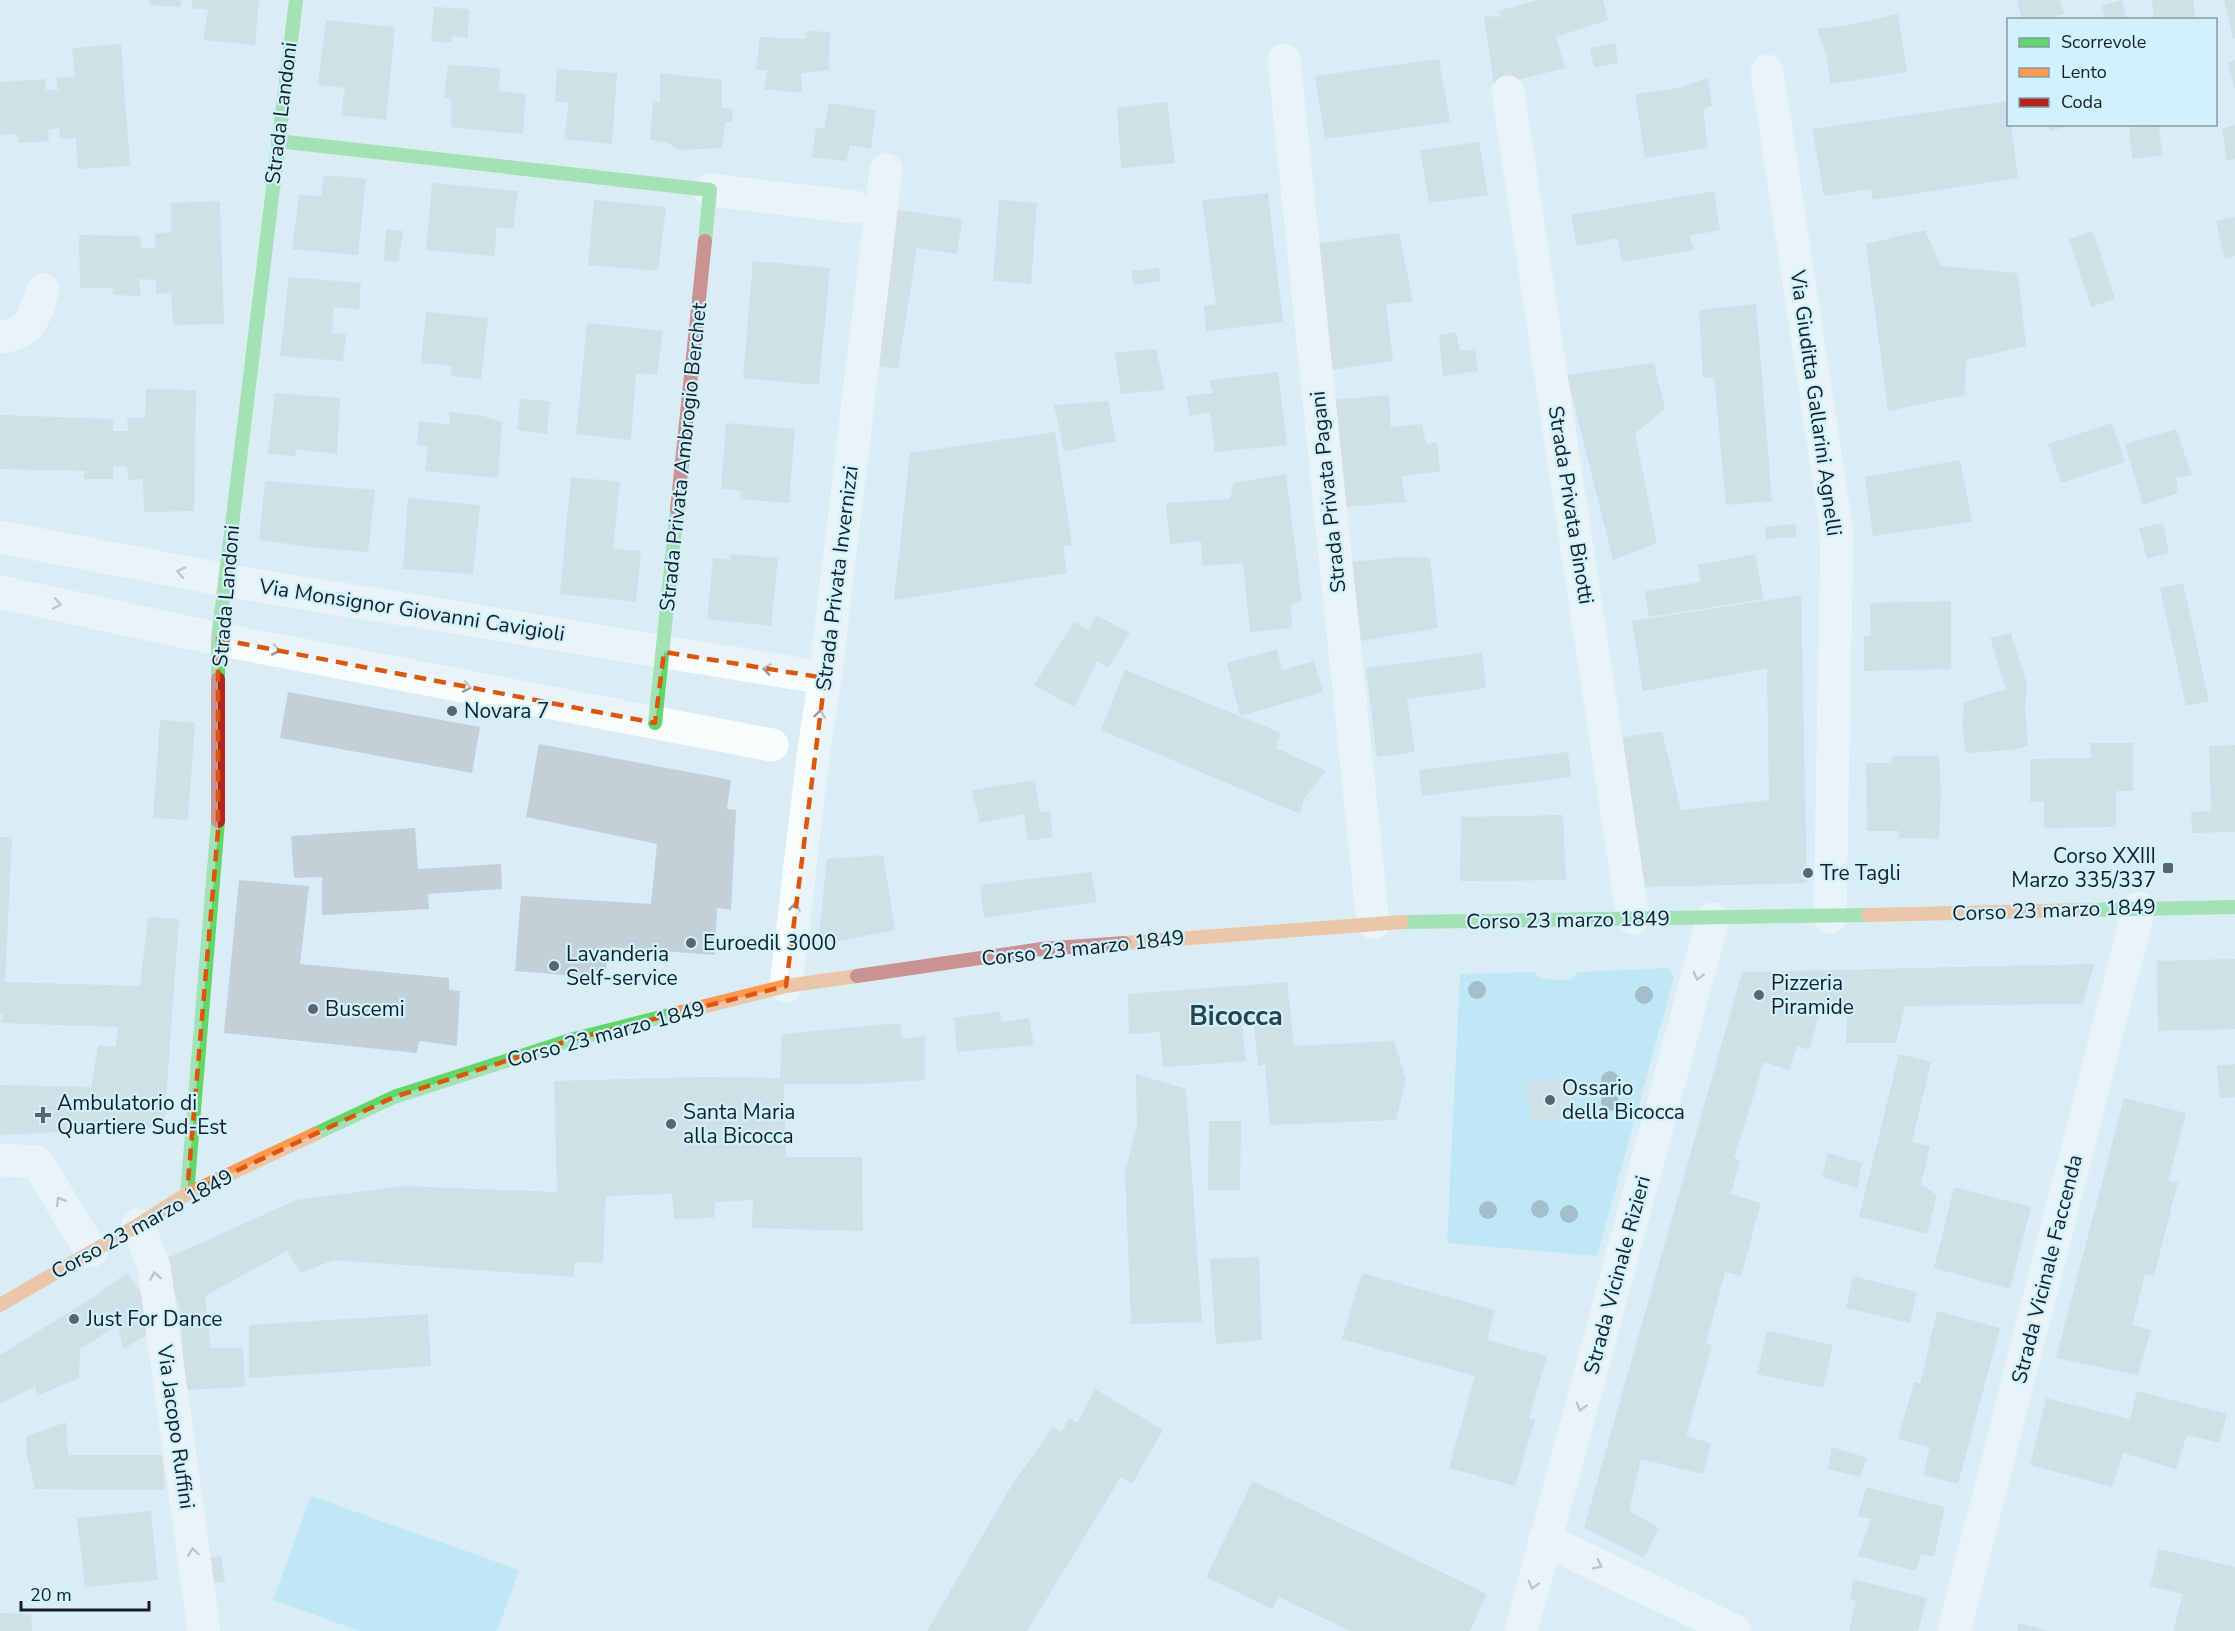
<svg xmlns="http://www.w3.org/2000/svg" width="2235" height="1631" font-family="'Nunito Sans',sans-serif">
<rect width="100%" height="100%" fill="#daecf4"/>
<g fill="#9ee0f8">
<path d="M1670,968L1674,977L1597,1256L1447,1243L1460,974L1534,972L1542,979L1570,980L1578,972Z"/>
<path d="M311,1496L519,1570L497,1631H360L273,1600Z"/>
</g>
<g fill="#c2d0d7">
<path d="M149,0H182L180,7L149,5Z"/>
<path d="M193,0H259L255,45L203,40L208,10L191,8Z"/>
<path d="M1537,0H1603L1608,20L1556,37L1565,68L1494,86L1484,16L1501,17L1498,11Z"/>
<path d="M2017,0H2060L2064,14L2042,20H2022Z"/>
<path d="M2122,0L2127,20H2105L2102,6Z"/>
<path d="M2152,0H2193L2195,20H2154Z"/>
<path d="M2224,0H2235V38H2233Z"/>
<path d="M434,7L469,9L468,38L452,36V43L431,41Z"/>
<path d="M1898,14L1907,72L1831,84L1826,54L1817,29L1849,25Z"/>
<path d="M326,20L395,27L386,120L341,115L345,88L318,85Z"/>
<path d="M806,31L830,32L829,70L801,73L802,93L764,89L767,70H756L760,37L805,39Z"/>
<path d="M1615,43L1618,63L1594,68L1590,48Z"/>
<path d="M121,44L130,166L78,169L76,138L60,139L59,128L48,129L49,141L19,143L16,134L0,135V82L45,79L46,90H58L56,78L75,77L72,48Z"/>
<path d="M1439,59L1450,122L1325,139L1315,76Z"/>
<path d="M2235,60V88H2234L2228,62Z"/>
<path d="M448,65L500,68L499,91L526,94L523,134L451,127V99L444,98Z"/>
<path d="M557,69L617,73L612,144L564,139L569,102H555Z"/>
<path d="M660,73L722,80V108L733,109L732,123L725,122L722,148L678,150L668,143L650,140L653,100L660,102Z"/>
<path d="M1708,78L1712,106L1703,109L1708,148L1645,158L1635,94L1678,88Z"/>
<path d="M2008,101V124H2011L2018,178L1872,200L1871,189L1824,196L1812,129Z"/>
<path d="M1167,102L1175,163L1121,168L1117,108Z"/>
<path d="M829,103L876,110L871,149L850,145L846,161L812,157L816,127L824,129Z"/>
<path d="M2048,124H2072V125L2050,131Z"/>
<path d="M2158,124L2163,155L2132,159L2129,128Z"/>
<path d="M2235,125V159L2227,161L2222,129Z"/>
<path d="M1479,142L1488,195L1429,203L1420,150Z"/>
<path d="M324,175L366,179L358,255L292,249L299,195L321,196Z"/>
<path d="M432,183L518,191L513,229L496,227L495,256L426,250Z"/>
<path d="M1714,191L1720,230L1690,236L1694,250L1622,262L1617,238L1577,246L1571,215Z"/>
<path d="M1268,193L1283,322L1206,331L1204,306L1216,304L1202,200Z"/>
<path d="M594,200L666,207L658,271L588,265Z"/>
<path d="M999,200L1037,203L1031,284L993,281Z"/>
<path d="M220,201L224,324L173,325L171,293L156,294V280L139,279L141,296L112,295L113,288H80L79,235L140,236L141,248H155V234L171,232V203Z"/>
<path d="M891,209L962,219L957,254L917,248L898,369L867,364Z"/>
<path d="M2235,217V256L2225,259L2216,221Z"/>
<path d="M386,229L403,231L398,262L384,261Z"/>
<path d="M1925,230L1941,266L2018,273L2026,346L1966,360L1965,395L1888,411L1866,244Z"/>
<path d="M2093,231L2115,299L2091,307L2069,239Z"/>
<path d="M1399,233L1413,302L1386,304L1393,361L1330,370L1313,244Z"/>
<path d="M753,261L830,268L819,385L743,378Z"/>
<path d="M1159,268L1160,281L1133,285L1132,271Z"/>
<path d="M289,277L361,283L359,309L334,307L332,333L346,334L343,361L280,356Z"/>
<path d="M1756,304L1772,501L1726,505L1714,377L1703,378L1699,310Z"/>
<path d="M426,312L488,318L481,379L450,376L452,366L421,363Z"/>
<path d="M587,323L663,331L657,375L636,373L631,440L576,434Z"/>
<path d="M1456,332L1460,351L1475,349L1478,371L1443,376L1439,335Z"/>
<path d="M1156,349L1165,390L1121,394L1115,353Z"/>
<path d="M1654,363L1665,409L1635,433L1657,543L1613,560L1567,375Z"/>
<path d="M1278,372L1287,445L1215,452L1210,412L1190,416L1186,396L1213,393L1209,380Z"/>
<path d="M146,389L196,390L194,511L144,512L143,479L128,480L127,467L113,466V479H84L85,471L0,469V415L113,419V431H128L127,418H145Z"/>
<path d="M275,393L340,398L337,454L295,449L296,456L268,454Z"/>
<path d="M1389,395L1391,427L1422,424L1426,444L1437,442L1440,472L1401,476L1406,502L1345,507L1333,400Z"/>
<path d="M520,399L550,401L547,434L517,430Z"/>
<path d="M1108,401L1116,441L1064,451L1054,405Z"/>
<path d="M449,412L483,416L502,422L498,478L425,471L428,447L417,445L419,421L450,425Z"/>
<path d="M726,423L795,429L789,503L740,499L741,491L721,489Z"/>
<path d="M2112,423L2125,462L2061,483L2048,444Z"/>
<path d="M2176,429L2192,475L2176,478L2178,493L2143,505L2125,444Z"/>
<path d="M1055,432L1072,545L1063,547L1067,573L894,600L910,453Z"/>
<path d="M1960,460L1972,522L1873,536L1865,477Z"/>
<path d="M1286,474L1302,601L1291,604L1292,628L1250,632L1243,563L1202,566L1201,541L1170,544L1166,503L1230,499L1234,483Z"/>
<path d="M571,477L620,482L613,549L641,551L636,602L560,594Z"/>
<path d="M265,481L375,490L368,552L310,547L259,540Z"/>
<path d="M408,498L480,505L473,574L403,569Z"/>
<path d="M2163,523L2169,553L2147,559L2139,528Z"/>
<path d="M1796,524V537L1766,539L1765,527Z"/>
<path d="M730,554L778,558L771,626L707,619L713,558L730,560Z"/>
<path d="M1755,554L1764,599L1649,617L1645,591L1701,582L1698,565Z"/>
<path d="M1399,557L1430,558L1438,628L1361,641L1352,562Z"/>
<path d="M2183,583L2209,701L2186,706L2160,588Z"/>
<path d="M1801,595L1807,883L1642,887L1619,738L1662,731L1681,810L1769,800L1767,668L1643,691L1632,621Z"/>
<path d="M1951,601V669L1864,671V636L1871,637L1870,603Z"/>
<path d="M1096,615L1130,633L1108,668L1097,661L1074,707L1034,685L1074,622L1089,630Z"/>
<path d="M2011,633L2027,685L2025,708L2028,746L2011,750L1966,753L1962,724L1964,702L2006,689L1990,638Z"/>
<path d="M1277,649L1282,670L1314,661L1323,692L1240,716L1227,663Z"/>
<path d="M1482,653L1486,688L1407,699L1415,752L1377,757L1366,668Z"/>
<path d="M1125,670L1281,733L1276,748L1326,771L1304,799L1300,814L1101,730Z"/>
<path d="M288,692L480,727L472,773L280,738Z"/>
<path d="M160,720L195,723L188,820L153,818Z"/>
<path d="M2090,743H2133V791H2116V827L2044,828V802H2030V759L2091,758Z"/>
<path d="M539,744L731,780L727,809L736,810L731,910L717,908L715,955L610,947L604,978L515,971L521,896L651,904L657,844L526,817Z"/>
<path d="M2235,745V832L2192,833L2191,812L2211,811L2209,746Z"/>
<path d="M1568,752L1571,777L1422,796L1419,770Z"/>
<path d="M1892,756H1939L1941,793L1939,839L1899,838V831H1867L1866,763H1892Z"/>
<path d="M1035,780L1040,812L1051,811L1052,837L1028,841L1024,814L980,823L972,790Z"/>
<path d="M1563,815L1566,880L1460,881L1461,817Z"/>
<path d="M415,828L418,869L501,864L502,889L428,894L429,909L322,915V877L294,878L291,836Z"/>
<path d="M0,837H12L5,982L140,986L148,917L179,919L164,1127L0,1135V1085L91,1087L98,1045L116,1047L118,1027L1,1023L3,1014H0Z"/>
<path d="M883,855L895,930L818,945L827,859Z"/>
<path d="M1091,872L1097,902L984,918L980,885Z"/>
<path d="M239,880L309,886L300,964L449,978V990L460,991L457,1046L419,1041L417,1053L224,1033Z"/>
<path d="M2235,959V1029L2158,1031L2157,961Z"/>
<path d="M2094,964L2083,1004L1905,1006L1896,1043H1846L1848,1005L1822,1006L1809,1050L1797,1046L1789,1070L1764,1062L1734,1158L1740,1160L1731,1194L1761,1203L1741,1276L1725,1272L1706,1344L1712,1345L1686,1436L1711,1443L1703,1474L1641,1459L1629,1511L1659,1528L1644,1558L1584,1528L1742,972Z"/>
<path d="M1287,982L1294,1046L1394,1041L1406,1080L1396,1120L1270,1125L1265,1064L1258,1066L1254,1025L1242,1026L1246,1061L1196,1065L1163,1067L1160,1032L1129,1034L1128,994Z"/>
<path d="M1000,1011L1002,1022L1029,1018L1034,1045L957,1052L954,1018Z"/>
<path d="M900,1023L902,1039L925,1036V1080L864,1084H784L786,1157H862L863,1231L752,1228L753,1200L715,1202L714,1218L674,1219L672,1194L606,1196L603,1263L575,1262L574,1277L333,1260L301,1273L287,1251L205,1296L211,1348H243L245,1387L185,1390L180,1310L163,1260L296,1200L405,1186L557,1192L554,1081L705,1077L780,1078L782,1034Z"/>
<path d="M1899,1054L1931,1062L1912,1142L1930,1146L1921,1184L1937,1195L1927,1234L1859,1217Z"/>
<path d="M2235,1064V1097L2220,1099L2217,1066Z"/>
<path d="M1136,1074L1186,1089L1202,1322L1131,1324L1125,1172L1137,1126Z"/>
<path d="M1570,1079L1574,1117L1531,1122L1527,1083Z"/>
<path d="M2124,1098L2186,1113L2168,1181L2178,1182L2154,1276L2145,1274L2132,1325L2151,1330L2138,1375L2056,1358Z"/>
<path d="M1209,1121H1241L1240,1190H1208Z"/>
<path d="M1828,1153L1862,1163L1857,1188L1822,1177Z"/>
<path d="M1954,1187L2031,1207L2010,1289L1934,1268Z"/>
<path d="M1259,1257L1262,1340L1216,1344L1210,1259Z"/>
<path d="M127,1273L148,1302L150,1333L123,1349L118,1325L80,1349L79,1378L37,1396L35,1386L0,1404V1355L92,1298Z"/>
<path d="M1362,1273L1495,1310L1487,1340L1547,1356L1529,1418L1535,1420L1515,1486L1449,1468L1475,1376L1342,1339Z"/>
<path d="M1853,1276L1917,1292L1910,1323L1846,1308Z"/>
<path d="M1937,1311L2000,1328L1958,1484L1923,1475L1930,1447L1898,1439L1914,1382L1920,1384Z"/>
<path d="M428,1314L431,1366L249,1378V1325Z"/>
<path d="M1767,1331L1833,1345L1823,1388L1757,1374Z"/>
<path d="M1095,1389L1163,1430L1132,1484L1121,1477L1027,1631H927L1010,1488L1053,1427L1062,1432L1069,1418L1077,1423Z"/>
<path d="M2137,1391L2227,1414L2219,1443L2187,1435L2176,1469L2123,1453L2112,1487L2030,1465L2046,1398L2130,1419Z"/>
<path d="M66,1422L68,1455H162L165,1490L35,1489L26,1452L27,1436Z"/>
<path d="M1832,1447L1867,1458L1860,1477L1828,1469Z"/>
<path d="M1253,1481L1487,1594L1470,1631H1350L1279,1597L1272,1609L1206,1577Z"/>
<path d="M1866,1487L1945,1507L1934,1557L1921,1554L1916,1571L1858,1556L1871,1519L1858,1516Z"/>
<path d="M151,1511L158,1580L85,1587L77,1518Z"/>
<path d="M2159,1549L2235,1567V1631H2173L2183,1594L2150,1586Z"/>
<path d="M221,1556L225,1582L207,1583L205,1558Z"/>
<path d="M1853,1579L1927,1598L1918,1631H1849L1856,1601L1850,1599Z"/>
<path d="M0,1613L31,1614L32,1631H0Z"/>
<path d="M2019,1623L2046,1630V1631H2017Z"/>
</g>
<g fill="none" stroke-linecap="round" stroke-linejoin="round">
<g stroke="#f9fcfd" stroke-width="33">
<path d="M1284,60L1373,923"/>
<path d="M1767,71L1837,533L1830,917"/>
<path d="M1508,92L1633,918"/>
<path d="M710,190L855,207"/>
<path d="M0,337C33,333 33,318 43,290"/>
<path d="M0,537L225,580L825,678"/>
<path d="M0,592L218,639L772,745"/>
<path d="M786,986L813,756L825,678L886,170"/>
<path d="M0,1160L37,1162L91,1251"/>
<path d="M138,1225L154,1267L204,1631"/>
<path d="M1545,1540L1735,1631"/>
<path d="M1521,1631L1713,919"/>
<path d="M1954,1631L2139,908"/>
</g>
<g stroke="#63d668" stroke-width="14">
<path d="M278,141L710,190L705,241"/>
<path d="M218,679V639L296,0"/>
<path d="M655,723L677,510"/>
<path d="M2084,910L2235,907"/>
<path d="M1402,922L1868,915"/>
<path d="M315,1134L394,1097L574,1039L677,1013"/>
<path d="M187,1194L218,821"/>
</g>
<g stroke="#ff974d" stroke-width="14">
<path d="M1868,915L2084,910"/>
<path d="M1124,943L1402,922"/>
<path d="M677,1013L786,986L857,976"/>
<path d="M0,1305L138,1225L187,1194L315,1134"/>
</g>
<g stroke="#b3261e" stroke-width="14">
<path d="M677,510L705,241"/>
<path d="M218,679V821"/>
<path d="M857,976L1042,949L1124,943"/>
</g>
</g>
<g fill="#638794">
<circle cx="1477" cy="990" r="9"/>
<circle cx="1644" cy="995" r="9"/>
<circle cx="1610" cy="1080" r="9"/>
<circle cx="1610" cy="1102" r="9"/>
<circle cx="1540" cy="1209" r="9"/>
<circle cx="1488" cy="1210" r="9"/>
<circle cx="1569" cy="1214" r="9"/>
</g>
<defs><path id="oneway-chevron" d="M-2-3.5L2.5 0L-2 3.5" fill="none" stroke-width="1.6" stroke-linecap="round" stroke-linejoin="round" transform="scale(1.5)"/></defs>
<g stroke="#92999c">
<use href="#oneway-chevron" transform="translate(181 572) rotate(-169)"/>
<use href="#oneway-chevron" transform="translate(57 604) rotate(12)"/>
<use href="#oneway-chevron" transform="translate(276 650) rotate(11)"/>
<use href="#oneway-chevron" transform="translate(767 669) rotate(-171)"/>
<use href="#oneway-chevron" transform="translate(467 687) rotate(11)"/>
<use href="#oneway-chevron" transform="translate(820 714) rotate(-82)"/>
<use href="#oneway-chevron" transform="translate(795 907) rotate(-83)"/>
<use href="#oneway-chevron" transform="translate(1698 976) rotate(105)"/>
<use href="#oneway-chevron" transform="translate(60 1201) rotate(-121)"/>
<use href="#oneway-chevron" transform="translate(155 1276) rotate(-99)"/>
<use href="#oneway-chevron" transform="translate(1581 1407) rotate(105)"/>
<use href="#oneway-chevron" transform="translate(193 1552) rotate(-98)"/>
<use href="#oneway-chevron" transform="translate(1598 1565) rotate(26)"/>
<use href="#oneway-chevron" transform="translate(1533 1585) rotate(105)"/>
</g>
<path d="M0 0H2235V1631H0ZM218,639L655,723L664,652L825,678L786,986L574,1039L394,1097L187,1194L218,831Z" fill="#daecf4" fill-opacity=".55" fill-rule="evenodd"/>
<path fill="none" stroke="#dd560d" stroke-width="4.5" stroke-dasharray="12 8" stroke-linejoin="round" d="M218,639L655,723L664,652L825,678L786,986L574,1039L394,1097L187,1194L218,831Z"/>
<g fill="#59676d" stroke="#d0f1fe" stroke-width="2">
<circle cx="452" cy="711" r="6"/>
<rect x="2162" y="862" width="12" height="12" rx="3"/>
<circle cx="1808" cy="873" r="6"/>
<circle cx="691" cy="943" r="6"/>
<circle cx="554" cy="966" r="6"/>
<circle cx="1759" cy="995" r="6"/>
<circle cx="313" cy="1009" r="6"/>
<circle cx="1550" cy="1100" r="6"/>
<path d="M40 1106h6v6h6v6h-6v6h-6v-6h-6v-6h6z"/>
<circle cx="671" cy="1124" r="6"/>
<circle cx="74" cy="1319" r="6"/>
</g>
<g text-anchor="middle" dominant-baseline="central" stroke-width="4.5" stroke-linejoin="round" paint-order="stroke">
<g font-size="21" fill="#142025" stroke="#d0f1fe">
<text transform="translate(281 113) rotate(-83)">Strada Landoni</text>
<text transform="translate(1816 403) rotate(82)">Via Giuditta Gallarini Agnelli</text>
<text transform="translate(683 457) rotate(-84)">Strada Privata Ambrogio Berchet</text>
<text transform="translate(1328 492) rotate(-96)">Strada Privata Pagani</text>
<text transform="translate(1571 505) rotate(81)">Strada Privata Binotti</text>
<text transform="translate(837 578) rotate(-83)">Strada Privata Invernizzi</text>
<text transform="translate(226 596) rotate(-85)">Strada Landoni</text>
<text transform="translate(412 610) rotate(9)">Via Monsignor Giovanni Cavigioli</text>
<text transform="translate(2054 910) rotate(-2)">Corso 23 marzo 1849</text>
<text transform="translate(1568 920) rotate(-1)">Corso 23 marzo 1849</text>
<text transform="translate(1083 948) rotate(-6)">Corso 23 marzo 1849</text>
<text transform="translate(606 1034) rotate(-15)">Corso 23 marzo 1849</text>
<text transform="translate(142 1224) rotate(-29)">Corso 23 marzo 1849</text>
<text transform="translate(2047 1269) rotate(-76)">Strada Vicinale Faccenda</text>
<text transform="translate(1617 1275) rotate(-75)">Strada Vicinale Rizieri</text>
<text transform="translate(176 1427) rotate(82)">Via Jacopo Ruffini</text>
</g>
<g font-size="21" fill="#142025" stroke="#d0f1fe" text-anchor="start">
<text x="464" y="711">Novara 7</text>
<text x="2156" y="856" text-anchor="end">Corso XXIII<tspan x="2156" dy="24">Marzo 335/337</tspan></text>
<text x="1820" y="873">Tre Tagli</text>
<text x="703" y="943">Euroedil 3000</text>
<text x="566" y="954">Lavanderia<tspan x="566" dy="24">Self-service</tspan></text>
<text x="1771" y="983">Pizzeria<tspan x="1771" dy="24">Piramide</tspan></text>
<text x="325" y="1009">Buscemi</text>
<text x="1562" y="1088">Ossario<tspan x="1562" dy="24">della Bicocca</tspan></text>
<text x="57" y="1103">Ambulatorio di<tspan x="57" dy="24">Quartiere Sud-Est</tspan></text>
<text x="683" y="1112">Santa Maria<tspan x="683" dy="24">alla Bicocca</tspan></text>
<text x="86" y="1319">Just For Dance</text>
</g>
<g font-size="27" font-weight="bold" fill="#27434d" stroke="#d0f1fe">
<text x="1236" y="1016">Bicocca</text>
</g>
</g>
<rect x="2007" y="18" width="210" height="108" fill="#d0f1fe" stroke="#859da7" stroke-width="1.5"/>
<rect x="2019" y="38" width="30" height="9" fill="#63d668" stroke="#859da7" stroke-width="1.5"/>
<text x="2061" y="48" font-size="18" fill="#142025">Scorrevole</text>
<rect x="2019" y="68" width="30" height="9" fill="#ff974d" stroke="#859da7" stroke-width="1.5"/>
<text x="2061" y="78" font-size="18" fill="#142025">Lento</text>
<rect x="2019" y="98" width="30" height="9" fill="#b3261e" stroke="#859da7" stroke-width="1.5"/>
<text x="2061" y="108" font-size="18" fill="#142025">Coda</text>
<path d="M21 1601v9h128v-9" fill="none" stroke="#142025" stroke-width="3"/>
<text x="30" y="1601" font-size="18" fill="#142025" stroke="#d0f1fe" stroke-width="4.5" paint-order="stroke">20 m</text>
</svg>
